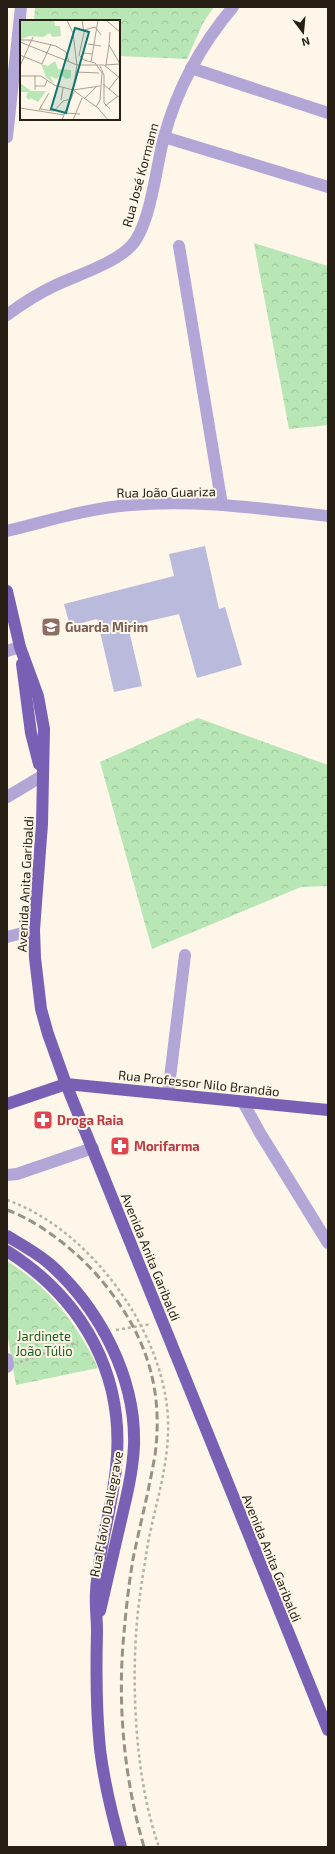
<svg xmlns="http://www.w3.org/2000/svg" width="335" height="1854" font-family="'Exo 2',sans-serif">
<defs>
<pattern id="forest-crowns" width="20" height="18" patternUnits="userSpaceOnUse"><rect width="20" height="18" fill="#b8e6b5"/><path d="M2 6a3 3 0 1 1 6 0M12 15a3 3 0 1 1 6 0" fill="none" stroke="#9ec59b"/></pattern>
</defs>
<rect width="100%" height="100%" fill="#fef6e9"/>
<g fill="url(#forest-crowns)">
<path d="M35,7H214L203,23L187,59L119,56V21H34Z"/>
<path d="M254,243L328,266V425L289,429Z"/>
<path d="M198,718L328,765V886L301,887L152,949L100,762Z"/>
<path d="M7,1261C49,1287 77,1324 98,1368L16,1385L7,1332Z"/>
</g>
<path fill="#babadc" d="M205,546L219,609L225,607L242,665L197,678L179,614L128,626L142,686L114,692L97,619L70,626L64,604L174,576L169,554Z"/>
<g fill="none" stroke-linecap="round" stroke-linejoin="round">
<g stroke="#b8b0a3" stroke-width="2.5" stroke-dasharray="3 3" stroke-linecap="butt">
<path d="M7,1200C93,1230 172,1341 168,1433C167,1471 155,1506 148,1543C144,1569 139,1596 137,1622C131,1690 136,1783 159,1847"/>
<path d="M116,1330L151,1324"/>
<path d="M20,1362L78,1342"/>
</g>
<g stroke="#b1a6d6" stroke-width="12">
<path d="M191,68L328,113"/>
<path d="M7,137L21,7"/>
<path d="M164,137L328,187"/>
<path d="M179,246L222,505"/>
<path d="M7,315C23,303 39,293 56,285C78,275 115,263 131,246C151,225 156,166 164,137C177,89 201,45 233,7"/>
<path d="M7,531C48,521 89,508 131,505C197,499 263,509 328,516"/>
<path d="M7,651L20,647"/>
<path d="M7,797L42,776"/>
<path d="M7,937L34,930"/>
<path d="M168,1094L185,955"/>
<path d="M243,1102L260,1133L328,1243"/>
<path d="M7,1175L17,1174L93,1148"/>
<path d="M7,1359L8,1366L7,1367"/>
</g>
<g stroke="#7860b5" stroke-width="12">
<path d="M7,591L20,647L38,696L44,729L42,824L34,930L35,958L41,1009L48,1034L66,1084L328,1730"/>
<path d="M22,664L31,733L39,764"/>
<path d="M7,1104L66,1084L328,1110"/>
<path d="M7,1236C22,1245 39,1254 52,1266C100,1310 136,1378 134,1445C133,1470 127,1495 121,1520C114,1550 107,1581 100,1611"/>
<path d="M7,1251C84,1300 126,1376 116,1468C112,1510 98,1550 96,1592C95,1605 97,1618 97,1631C96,1670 96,1710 100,1749C104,1782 112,1815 121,1847"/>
</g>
<path stroke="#999185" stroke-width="3" stroke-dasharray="8 4" stroke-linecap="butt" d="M7,1210C41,1222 80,1254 102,1281C145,1333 164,1387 155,1455C149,1490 140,1525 133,1559C129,1583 126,1609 124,1633C117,1703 124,1779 144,1847"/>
</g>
<defs>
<symbol id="school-square" viewBox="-11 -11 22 22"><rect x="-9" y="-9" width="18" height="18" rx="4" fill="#8d6e63" stroke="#fef6e9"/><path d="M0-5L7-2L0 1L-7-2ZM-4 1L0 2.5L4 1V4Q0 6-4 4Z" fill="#fff"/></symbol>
<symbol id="pharmacy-square" viewBox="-11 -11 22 22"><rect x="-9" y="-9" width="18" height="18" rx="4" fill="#e0444e" stroke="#fef6e9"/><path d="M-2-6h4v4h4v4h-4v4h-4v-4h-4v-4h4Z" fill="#fff"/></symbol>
</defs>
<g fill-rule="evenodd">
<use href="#school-square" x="40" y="616" width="22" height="22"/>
<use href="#pharmacy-square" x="32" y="1109" width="22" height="22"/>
<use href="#pharmacy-square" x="109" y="1135" width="22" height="22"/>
</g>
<g text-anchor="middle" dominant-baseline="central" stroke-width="4" stroke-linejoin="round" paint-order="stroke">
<g font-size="13" fill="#271f13" stroke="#fef6e9">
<text transform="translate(140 175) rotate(-75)">Rua José Kormann</text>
<text transform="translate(166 492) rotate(-1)">Rua João Guariza</text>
<text transform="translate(25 884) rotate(-87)">Avenida Anita Garibaldi</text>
<text transform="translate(199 1083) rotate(6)">Rua Professor Nilo Brandão</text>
<text transform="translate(151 1257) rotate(68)">Avenida Anita Garibaldi</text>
<text transform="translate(106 1514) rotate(-79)">Rua Flávio Dallegrave</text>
<text transform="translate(272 1558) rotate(68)">Avenida Anita Garibaldi</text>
</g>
<g font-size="13" font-weight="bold" fill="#785e54" stroke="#fef6e9" text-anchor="start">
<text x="65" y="627">Guarda Mirim</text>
</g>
<g font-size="13" font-weight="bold" fill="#be3a42" stroke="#fef6e9" text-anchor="start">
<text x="57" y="1120">Droga Raia</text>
<text x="134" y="1146">Morifarma</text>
</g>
<g font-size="13" fill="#1b611c" stroke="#fef6e9">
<text x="44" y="1336">Jardinete<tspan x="44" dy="15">João Túlio</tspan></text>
</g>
</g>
<g transform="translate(20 20)">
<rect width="100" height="100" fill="#fef6e9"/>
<path d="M0,0H34L35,6H40L41,16L32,17L30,13L23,17L9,16L0,20ZM35,41L38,49L51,50V58L46,59L41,55L36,59L30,56L34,64L26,57L21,44L28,46ZM0,63L11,71H26L18,82L11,78L9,80L6,77L8,72H0Z" fill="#b8e6b5"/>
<path fill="none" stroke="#a8a093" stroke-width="1" d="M47,0L53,13L57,45L53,70L78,88L88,100M62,0L64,13L59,35L64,40L75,43L82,53L80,80L76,87M87,1L100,12M64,10L75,7L81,15M0,20H10L36,26L46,32L49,42M0,22L57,45H84L100,58M68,24L81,26M0,35L22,44L31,24M62,38L63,33L72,34M71,42L78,0M85,45L100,44L89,25L90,12M86,45L89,25M0,46L13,17M80,46L84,55V83L90,89M56,52L79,53M15,55V70M0,56H21L34,65L53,70M83,64L100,78M15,66H25L27,60M89,69L100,55M53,70L80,66M64,79L76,67M41,80L43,68M85,86L98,76M0,88L44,95M20,89L34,91L43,81L51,79L54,72M19,90L29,73M45,93L60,94M42,100L50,79M53,100L62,78"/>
<path fill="#0f766e" fill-opacity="0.15" stroke="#0f766e" stroke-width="2" d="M55,8L69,12L46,93L31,89Z"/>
<rect width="100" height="100" fill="none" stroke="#271f13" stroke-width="2"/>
</g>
<rect width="335" height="1854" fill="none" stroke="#271f13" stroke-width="16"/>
<g transform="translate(303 32) rotate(164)" stroke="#fef6e9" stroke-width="3" paint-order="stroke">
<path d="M0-3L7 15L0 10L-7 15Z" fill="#271f13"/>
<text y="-6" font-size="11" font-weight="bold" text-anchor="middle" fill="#271f13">N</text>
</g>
</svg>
